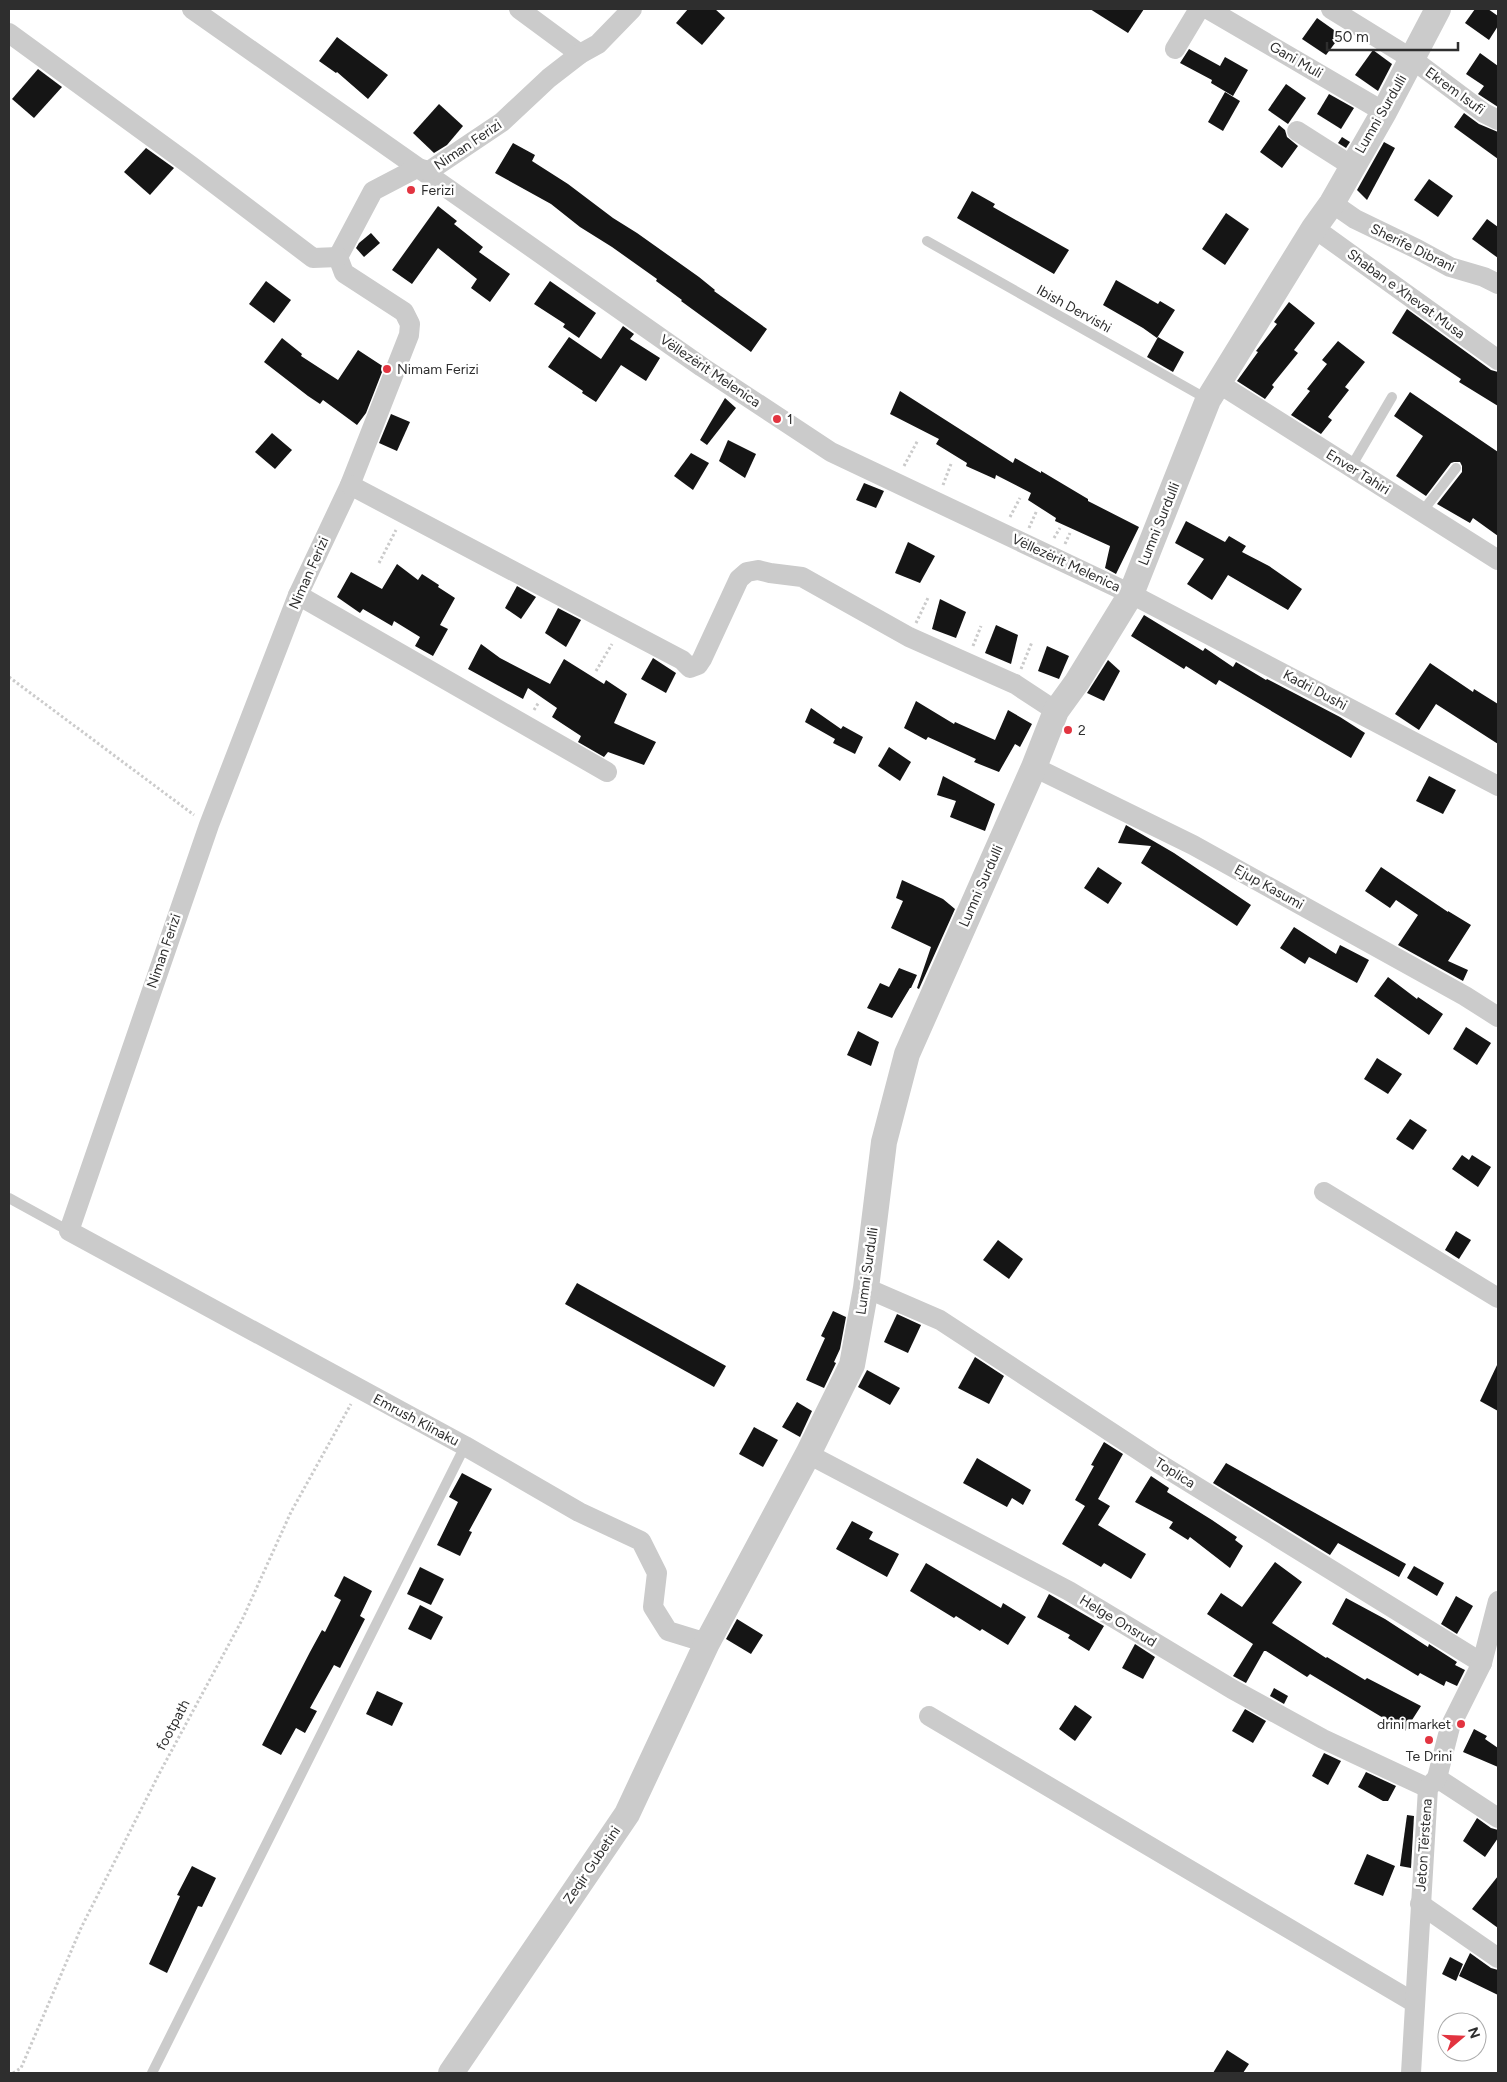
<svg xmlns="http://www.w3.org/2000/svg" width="1507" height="2082" font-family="Figtree,sans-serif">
<rect width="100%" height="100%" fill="#fff"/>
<g fill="#151515">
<path d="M688,9H715L725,18L702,45L676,23Z"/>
<path d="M1090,9H1144L1128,33Z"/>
<path d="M1475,9H1488L1498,16V26L1489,40L1465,23Z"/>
<path d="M1317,18L1341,35L1326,55L1302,39Z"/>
<path d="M337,37L388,75L368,99L337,72L336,73L319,61Z"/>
<path d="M1189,49L1220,66L1225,57L1248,70L1233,96L1211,83L1212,80L1180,63Z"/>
<path d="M1373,50L1392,64L1378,91L1355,75Z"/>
<path d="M1480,53L1498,66V107L1478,94L1484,86L1466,74Z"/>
<path d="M38,69L62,87L34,118L12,99Z"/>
<path d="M1286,84L1306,98L1288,124L1268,110Z"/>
<path d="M1225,92L1240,101L1223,131L1208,122Z"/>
<path d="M1329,94L1354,108L1341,129L1317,114Z"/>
<path d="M439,104L463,126L447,145L434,153L413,133Z"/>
<path d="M1464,113L1479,124L1498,132V159L1454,127Z"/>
<path d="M1279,125L1285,130L1287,137L1298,146L1282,168L1260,152Z"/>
<path d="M1342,137L1350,142L1346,148L1338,143Z"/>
<path d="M1384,142L1395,148L1367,200L1357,190Z"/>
<path d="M513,143L535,155L532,161L568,184L613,218L637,233L699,277L715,290L714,291L767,329L751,352L681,301L682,300L656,281L657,279L612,247L580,227L551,204L495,173Z"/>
<path d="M146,148L174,168L150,195L124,172Z"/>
<path d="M1429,179L1453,196L1438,217L1414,200Z"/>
<path d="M972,191L995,204L993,207L1069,250L1054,274L957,218Z"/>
<path d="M438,206L457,221L454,224L483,247L479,252L510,274L490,302L471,288L477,279L438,248L412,284L392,270Z"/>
<path d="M1226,213L1249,229L1225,265L1202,249Z"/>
<path d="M1487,219L1498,227V258L1472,239Z"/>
<path d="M371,233L380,243L364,257L356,248L359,243Z"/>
<path d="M1116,280L1158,304L1160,301L1175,310L1157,338L1143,328L1103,305Z"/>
<path d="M266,281L291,300L274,323L249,304Z"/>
<path d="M550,281L596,313L579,338L563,327L565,324L534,304Z"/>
<path d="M1289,302L1315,323L1294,350L1298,353L1272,385L1274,387L1265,399L1237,381L1258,352L1256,351L1277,324L1274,322Z"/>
<path d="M1407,309L1491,370L1498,372V406L1459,382L1461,379L1392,333Z"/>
<path d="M623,326L634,334L630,339L660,358L646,381L621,365L596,402L582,393L583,391L548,367L569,337L601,359Z"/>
<path d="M1158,337L1184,352L1173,372L1147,357Z"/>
<path d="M282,338L302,354L301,356L338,380L358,350L384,367L366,413L357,425L323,400L320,404L308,396L264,362Z"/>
<path d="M1338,341L1365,362L1345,387L1349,390L1328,417L1332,420L1321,434L1291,415L1310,391L1307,389L1327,364L1322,360Z"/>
<path d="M900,391L1013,463L1015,458L1041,473V471L1088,499V501L1139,527L1116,574L1105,568L1110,546L1055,521L1056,518L1028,500L1031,493L996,475L995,479L966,466L967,463L936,444L939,439L890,414Z"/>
<path d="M1410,392L1498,452V536L1473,518L1470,523L1437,504L1462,472V466L1460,462H1454L1451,463L1426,496L1396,476L1423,436L1394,416Z"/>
<path d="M725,398L736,408L707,445L700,440Z"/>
<path d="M391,414L410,422L397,451L379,443Z"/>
<path d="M272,433L292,450L275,469L255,452Z"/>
<path d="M728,440L756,454L745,478L719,461Z"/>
<path d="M691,453L709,463L693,490L674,476Z"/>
<path d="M864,483L884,491L876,508L856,500Z"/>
<path d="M1186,521L1225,542L1229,536L1246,546L1242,552L1269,566L1302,589L1288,610L1228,575L1212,600L1187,584L1204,559L1175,543Z"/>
<path d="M908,542L935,556L920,583L895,573Z"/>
<path d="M397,564L418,580L422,574L439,585L438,587L455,598L440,625L448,629L433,656L415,646L420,637L394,621L392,626L363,609L360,613L337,597L351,572L382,589Z"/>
<path d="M517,586L536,597L521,619L505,608Z"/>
<path d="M940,599L966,612L956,638L932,629Z"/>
<path d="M558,608L581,620L566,647L545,633Z"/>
<path d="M1144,615L1203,651L1205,648L1233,667L1236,662L1266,680L1267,679L1340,717L1365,733L1351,758L1219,680L1216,685L1186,666L1184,669L1131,636Z"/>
<path d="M996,625L1018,635L1011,664L985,653Z"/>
<path d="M481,644L500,658L550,684L564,659L604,684L606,680L627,694L614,723L656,742L644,765L608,752L604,757L578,742L581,736L552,717L557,708L528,688L523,699L468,669Z"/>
<path d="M1047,646L1069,656L1059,679L1038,671Z"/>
<path d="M653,658L676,673L666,693L641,679Z"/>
<path d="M1108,660L1120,671L1104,701L1087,693Z"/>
<path d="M1430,663L1473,692L1474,689L1498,704V744L1436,704L1419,730L1395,714Z"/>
<path d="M916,701L954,724L955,722L995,740L1008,710L1032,724L1020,747L1015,744L999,772L974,762L976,759L928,737L926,740L904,728Z"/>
<path d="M811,708L841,729L843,726L863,737L855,754L833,743L835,739L805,722Z"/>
<path d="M889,747L911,762L900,781L878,766Z"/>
<path d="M943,776L995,804L985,831L950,817L956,801L937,795Z"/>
<path d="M1429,776L1456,790L1443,814L1416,801Z"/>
<path d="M1126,825L1174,853L1251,905L1237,926L1141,863L1151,846L1118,843Z"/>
<path d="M1098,867L1122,883L1108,904L1084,888Z"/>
<path d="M1381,867L1448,912V911L1471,925L1448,961L1468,970L1463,981L1398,945L1418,915L1396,900L1390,908L1365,891Z"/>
<path d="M902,880L943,899L955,909L919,989L917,988L931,947L891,928L903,901L896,898Z"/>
<path d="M1294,927L1336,954L1340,945L1369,960L1357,983L1309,957L1305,964L1280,948Z"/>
<path d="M899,968L917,975L911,988H910L892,1018L867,1008L880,983L889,987Z"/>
<path d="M1388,977L1417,999L1418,997L1443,1014L1429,1035L1374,996Z"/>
<path d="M1466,1027L1491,1043L1477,1065L1453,1049Z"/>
<path d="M858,1031L879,1042L871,1066L847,1055Z"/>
<path d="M1377,1058L1402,1074L1388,1094L1364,1079Z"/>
<path d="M1410,1119L1427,1130L1413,1150L1396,1139Z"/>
<path d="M1462,1155L1469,1160L1472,1155L1491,1167L1478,1187L1452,1169Z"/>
<path d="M1456,1231L1471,1240L1459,1259L1445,1250Z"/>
<path d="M998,1240L1023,1259L1009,1279L983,1260Z"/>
<path d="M577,1283L726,1366L714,1387L565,1304Z"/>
<path d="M833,1311L846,1317L840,1349L834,1362L836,1363L824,1388L806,1380L825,1338L821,1336Z"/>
<path d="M897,1314L921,1325L908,1353L884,1342Z"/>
<path d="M975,1357L1004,1376L989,1404L958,1388Z"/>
<path d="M1498,1363V1411L1480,1401Z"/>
<path d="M867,1370L900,1388L890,1405L858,1387Z"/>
<path d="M797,1402L812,1411L800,1437L782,1427Z"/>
<path d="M754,1427L778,1440L763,1467L739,1454Z"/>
<path d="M1104,1442L1123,1454L1098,1499L1110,1506L1098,1525L1146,1554L1131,1579L1104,1563L1101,1567L1062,1544L1085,1506L1075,1500L1094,1466L1091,1465Z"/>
<path d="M977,1458L1031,1490L1023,1505L1012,1498L1007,1507L963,1483Z"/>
<path d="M1226,1463L1406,1564L1399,1577L1338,1543L1330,1555L1213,1483Z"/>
<path d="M462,1473L492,1489L469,1531L472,1532L460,1556L437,1545L458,1502L449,1497Z"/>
<path d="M1151,1476L1169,1488L1167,1492L1212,1520L1237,1537L1235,1540L1243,1546L1230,1568L1190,1537L1188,1540L1169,1528L1173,1522L1135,1502Z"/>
<path d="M852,1521L873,1532L869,1539L899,1554L887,1577L836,1549Z"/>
<path d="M1275,1562L1302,1582L1272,1623L1326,1658L1327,1657L1365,1680L1367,1678L1421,1706L1405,1731L1310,1674L1307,1677L1266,1651H1264L1246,1683L1233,1676L1253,1644L1207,1614L1221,1593L1242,1607Z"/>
<path d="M926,1563L1001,1608L1003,1603L1026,1617L1008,1645L982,1629L980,1631L956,1616L954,1618L910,1591Z"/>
<path d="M1414,1566L1444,1583L1437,1596L1407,1578Z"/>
<path d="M420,1567L444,1579L431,1605L407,1594Z"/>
<path d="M344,1576L372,1591L360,1616L365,1619L340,1668L334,1665L310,1708L317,1711L305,1733L296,1728L281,1755L262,1745L310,1652L322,1630L325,1632L341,1600L334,1596Z"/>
<path d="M1049,1594L1104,1626L1089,1651L1068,1638L1070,1635L1037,1617Z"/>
<path d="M1456,1596L1473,1606L1457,1634L1441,1624Z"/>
<path d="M1346,1598L1385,1619L1428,1647L1429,1644L1457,1662L1455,1665L1465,1670L1457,1686L1446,1681L1444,1686L1420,1673L1418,1676L1332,1624Z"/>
<path d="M420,1605L443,1617L431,1640L408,1629Z"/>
<path d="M737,1619L763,1635L751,1654L726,1639Z"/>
<path d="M1135,1644L1155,1657L1143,1679L1122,1668Z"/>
<path d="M1274,1688L1288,1696L1284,1704L1270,1696Z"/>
<path d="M377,1691L403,1703L392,1726L366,1714Z"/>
<path d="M1075,1705L1092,1717L1075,1741L1059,1729Z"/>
<path d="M1245,1709L1266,1721L1253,1743L1232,1731Z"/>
<path d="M1474,1729L1487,1736L1485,1739L1498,1748V1767L1463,1752Z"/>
<path d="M1324,1753L1341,1761L1328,1785L1312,1776Z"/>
<path d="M1366,1772L1396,1786L1388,1801H1383L1358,1787Z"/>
<path d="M1407,1815L1414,1816L1411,1868L1400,1866Z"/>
<path d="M1477,1818L1491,1828L1498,1830V1838L1485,1857L1463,1841Z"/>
<path d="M1367,1854L1395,1866L1383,1896L1354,1884Z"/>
<path d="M192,1866L216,1878L202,1907L198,1906L167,1973L149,1964L180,1896L177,1895Z"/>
<path d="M1498,1876V1928L1472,1909Z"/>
<path d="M1470,1953L1491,1968L1498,1970V1995L1459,1976Z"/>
<path d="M1450,1957L1463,1964L1456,1981L1442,1974Z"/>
<path d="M1227,2050L1249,2064L1243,2073H1213Z"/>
</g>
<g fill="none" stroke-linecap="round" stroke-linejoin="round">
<g stroke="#cbcbcb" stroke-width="3" stroke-dasharray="2.5 2.5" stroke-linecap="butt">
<path d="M904,466L918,440"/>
<path d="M943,485L951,464"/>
<path d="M1010,517L1020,498"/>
<path d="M1029,528L1037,510"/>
<path d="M1054,538L1060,528"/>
<path d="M1065,544L1070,533"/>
<path d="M379,563L396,530"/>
<path d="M916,623L928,598"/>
<path d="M973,646L981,626"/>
<path d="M1021,669L1032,642"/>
<path d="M596,671L612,644"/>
<path d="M9,677L194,815"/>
<path d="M534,710L539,702"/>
<path d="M13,2073L21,2068L81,1928L159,1774L242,1620L291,1512L351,1404"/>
</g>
<g stroke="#cbcbcb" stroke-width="10">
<path d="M927,241L1207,399"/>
<path d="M1351,467L1392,397"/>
<path d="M1422,512L1456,468"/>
<path d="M9,1198L69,1231"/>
<path d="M152,2073L465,1446"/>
</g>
<g stroke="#cbcbcb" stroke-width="20">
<path d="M192,9L702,367L831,452L1131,594L1498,786"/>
<path d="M519,9L580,54"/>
<path d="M632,9L598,44L580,54L549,78L502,122L429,171L417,168L373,191L338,257L344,273L404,312L410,324L409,335L350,485L298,595L209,825L69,1231L465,1446L579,1512L641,1541L657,1573L653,1607L668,1631L707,1643"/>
<path d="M1208,9L1384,112"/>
<path d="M1331,9L1412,59L1484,113L1498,120"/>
<path d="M9,33L190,165L313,258L338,257"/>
<path d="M1175,49L1199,9"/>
<path d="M1297,131L1352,166"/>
<path d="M1332,203L1355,219L1417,249L1450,267L1484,277L1498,284"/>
<path d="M1314,228L1498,360"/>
<path d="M1218,383L1498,560"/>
<path d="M350,485L682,660L690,668L698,665L702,659L739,579L747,572L758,570L770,573L802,577L909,637L1015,684L1056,711"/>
<path d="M298,595L607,772"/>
<path d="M1034,767L1193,845L1465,996L1498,1017"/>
<path d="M1324,1192L1498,1298"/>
<path d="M866,1288L940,1320L1158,1463L1482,1663"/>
<path d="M808,1454L1069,1591L1232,1689L1323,1739L1428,1788"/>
<path d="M929,1716L1415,2003"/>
<path d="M1437,1778L1498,1818"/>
<path d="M1420,1904L1498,1958"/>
<path d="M1411,2073L1428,1788L1437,1778L1450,1727L1482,1663L1498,1601"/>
</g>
<path stroke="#cbcbcb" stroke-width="26" d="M451,2073L627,1814L707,1643L808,1454L852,1365L866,1288L884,1142L907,1054L1034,767L1056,711L1077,682L1131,594L1208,400L1314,228L1332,203L1384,112L1438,9"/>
</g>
<g fill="#e23440" stroke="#fff" stroke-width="2">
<circle cx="411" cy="190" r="5"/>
<circle cx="387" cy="369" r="5"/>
<circle cx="777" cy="419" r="5"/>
<circle cx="1068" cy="730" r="5"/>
<circle cx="1461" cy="1724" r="5"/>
<circle cx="1429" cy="1740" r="5"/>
</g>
<g text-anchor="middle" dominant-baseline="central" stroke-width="5" stroke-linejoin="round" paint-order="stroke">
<g font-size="14" fill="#2e2e2e" stroke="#fff">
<text transform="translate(1296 60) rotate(30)">Gani Muli</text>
<text transform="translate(1455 91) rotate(36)">Ekrem Isufi</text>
<text transform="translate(1381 114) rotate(-60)">Lumni Surdulli</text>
<text transform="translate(468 145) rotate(-34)">Niman Ferizi</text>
<text transform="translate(1413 248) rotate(26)">Sherife Dibrani</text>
<text transform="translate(1406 294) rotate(36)">Shaban e Xhevat Musa</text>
<text transform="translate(1074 309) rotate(29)">Ibish Dervishi</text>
<text transform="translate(710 371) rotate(34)">Vëllezërit Melenica</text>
<text transform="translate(1358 472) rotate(32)">Enver Tahiri</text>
<text transform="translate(1159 524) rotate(-68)">Lumni Surdulli</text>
<text transform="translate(1066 563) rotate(25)">Vëllezërit Melenica</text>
<text transform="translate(309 573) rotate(-66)">Niman Ferizi</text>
<text transform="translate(1315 690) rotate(28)">Kadri Dushi</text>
<text transform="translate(981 886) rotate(-66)">Lumni Surdulli</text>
<text transform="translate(1269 887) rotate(29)">Ejup Kasumi</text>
<text transform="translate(164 951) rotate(-71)">Niman Ferizi</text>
<text transform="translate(867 1271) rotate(-82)">Lumni Surdulli</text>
<text transform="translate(416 1420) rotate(28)">Emrush Klinaku</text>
<text transform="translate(1175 1473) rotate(32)">Toplica</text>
<text transform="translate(1118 1621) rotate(31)">Helge Onsrud</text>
<text transform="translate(173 1725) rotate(-62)">footpath</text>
<text transform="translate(1424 1845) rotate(-86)">Jeton Tërstena</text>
<text transform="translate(592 1865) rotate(-56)">Zeqir Gubetini</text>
</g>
<g font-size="14" fill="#2e2e2e" stroke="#fff" text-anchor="start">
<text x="421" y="190">Ferizi</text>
<text x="397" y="369">Nimam Ferizi</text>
<text x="787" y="419">1</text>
<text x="1078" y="730">2</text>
<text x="1451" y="1724" text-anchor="end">drini market</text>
<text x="1429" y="1756" text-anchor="middle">Te Drini</text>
</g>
</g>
<rect width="1507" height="2082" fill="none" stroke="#2e2e2e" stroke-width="20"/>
<g transform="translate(1462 2037) rotate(71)"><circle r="24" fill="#ffffff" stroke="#ababab"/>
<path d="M0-4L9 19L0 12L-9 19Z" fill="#e23440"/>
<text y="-8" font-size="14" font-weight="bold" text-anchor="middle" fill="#2e2e2e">N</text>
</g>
<path d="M1327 42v8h131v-8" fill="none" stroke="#2e2e2e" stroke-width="2.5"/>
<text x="1334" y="42" font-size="15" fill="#2e2e2e" stroke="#ffffff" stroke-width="4" paint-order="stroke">50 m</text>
</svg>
